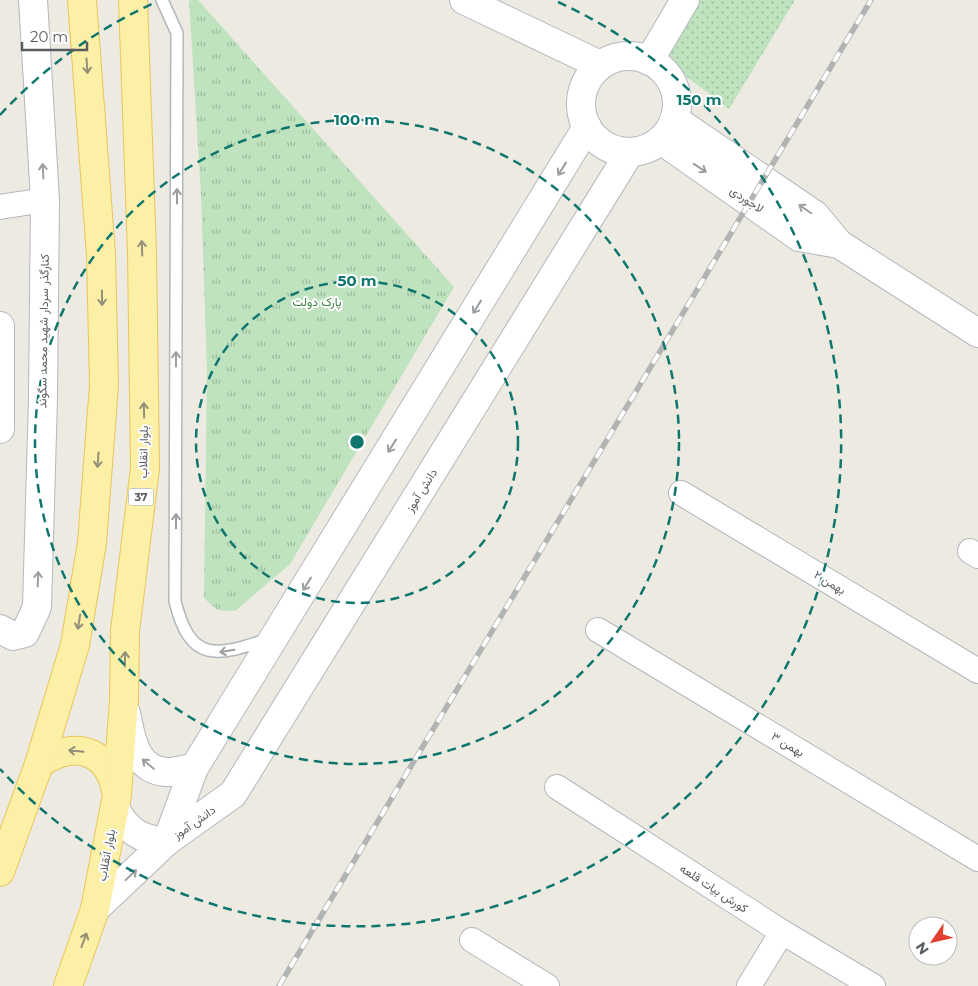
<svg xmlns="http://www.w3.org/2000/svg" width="978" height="986" font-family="Montserrat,Vazirmatn,sans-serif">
<defs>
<pattern id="grass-dots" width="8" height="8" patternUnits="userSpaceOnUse" patternTransform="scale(1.25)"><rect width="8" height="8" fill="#bee3be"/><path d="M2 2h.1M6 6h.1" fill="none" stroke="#9dbb9e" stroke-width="1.8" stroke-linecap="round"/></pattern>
<pattern id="park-tufts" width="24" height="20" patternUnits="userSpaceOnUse" patternTransform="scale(1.25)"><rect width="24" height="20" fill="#bee3be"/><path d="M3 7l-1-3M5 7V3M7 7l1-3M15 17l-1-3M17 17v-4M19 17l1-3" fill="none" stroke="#9dbb9e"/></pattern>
</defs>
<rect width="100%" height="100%" fill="#eceae1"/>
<path fill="url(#grass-dots)" d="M697,0H795L729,109L662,58Z"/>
<path fill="url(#park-tufts)" d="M189,0H198L454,287L290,564L235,611L217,610L204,598L207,369L201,194Z"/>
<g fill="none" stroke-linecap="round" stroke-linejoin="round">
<defs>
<path id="lane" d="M162,0L177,33L175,601C190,663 216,657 268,639"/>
<g id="street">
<path d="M0,207L45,200"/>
<path d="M681,493L978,671"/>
<path d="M970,551L978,556"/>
<path d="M598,630L978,859"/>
<path d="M557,787L782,932L873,986"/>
<path d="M472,940L547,986"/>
<path d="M749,986L782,932"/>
</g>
<g id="secondary">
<path d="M464,0L600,65"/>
<circle cx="629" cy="104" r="48"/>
<path d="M649,61L685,0"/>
<path d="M674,119L815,215L839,244L978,333"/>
<path d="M587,127L194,768L167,841L233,794L630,152"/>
<path d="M661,140L799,237L839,244"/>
<path d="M0,326V429"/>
<path d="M0,629L13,636L25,633L37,607L43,398L45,200L33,0"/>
<path d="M126,713C131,737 135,771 167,772C175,772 185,769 194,768"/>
<path d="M115,807C125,830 142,841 167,841"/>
<path d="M95,909L167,841"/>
</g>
<g id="primary">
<path d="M39,764C72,740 108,748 116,791"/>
<path d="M0,872L39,764L75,645L92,543L104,385L101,255L82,0"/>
<path d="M68,986L95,909L117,795L124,700L125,631L145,468L142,253L133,0"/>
</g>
</defs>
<use href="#lane" stroke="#b3b7bb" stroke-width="14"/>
<use href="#street" stroke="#b3b7bb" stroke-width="26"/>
<use href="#secondary" stroke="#b5b8bd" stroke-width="30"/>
<use href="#primary" stroke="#ebc55a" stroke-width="30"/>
<use href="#lane" stroke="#fff" stroke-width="11"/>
<use href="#street" stroke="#fff" stroke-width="24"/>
<use href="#secondary" stroke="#fff" stroke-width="28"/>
<use href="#primary" stroke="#fcefa6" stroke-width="28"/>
<defs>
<path id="rail" d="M279,986L871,0"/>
</defs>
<use href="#rail" stroke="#b2b3b3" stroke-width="5.5"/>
<use href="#rail" stroke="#fff" stroke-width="4" stroke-dasharray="11" stroke-linecap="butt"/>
</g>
<defs><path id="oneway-shaft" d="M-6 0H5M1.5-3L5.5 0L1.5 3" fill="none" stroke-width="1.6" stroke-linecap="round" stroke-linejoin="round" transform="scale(1.25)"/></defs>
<g stroke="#929079">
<use href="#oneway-shaft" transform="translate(87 66) rotate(86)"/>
<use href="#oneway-shaft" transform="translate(142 248) rotate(-92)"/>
<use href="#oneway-shaft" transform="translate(102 298) rotate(89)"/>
<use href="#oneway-shaft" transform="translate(144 410) rotate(-91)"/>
<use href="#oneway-shaft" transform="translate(98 460) rotate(94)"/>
<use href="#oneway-shaft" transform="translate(79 622) rotate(99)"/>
<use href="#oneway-shaft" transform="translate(125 659) rotate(-89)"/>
<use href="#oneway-shaft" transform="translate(76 751) rotate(-174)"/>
<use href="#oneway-shaft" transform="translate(84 940) rotate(-70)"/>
</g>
<g stroke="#9b9ea0">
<use href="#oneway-shaft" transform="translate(700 168) rotate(33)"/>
<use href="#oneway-shaft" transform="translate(562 169) rotate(122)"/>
<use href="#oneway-shaft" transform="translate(43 171) rotate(-93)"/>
<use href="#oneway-shaft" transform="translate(177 196) rotate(-90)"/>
<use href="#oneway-shaft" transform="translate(805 209) rotate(-145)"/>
<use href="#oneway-shaft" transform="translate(477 307) rotate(122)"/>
<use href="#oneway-shaft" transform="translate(176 359) rotate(-90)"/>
<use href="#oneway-shaft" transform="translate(392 446) rotate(122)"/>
<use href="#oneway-shaft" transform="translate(176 521) rotate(-90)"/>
<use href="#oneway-shaft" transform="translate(38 579) rotate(-88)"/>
<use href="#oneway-shaft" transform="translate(307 584) rotate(122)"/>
<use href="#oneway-shaft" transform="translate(227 651) rotate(171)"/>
<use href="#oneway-shaft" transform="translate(148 764) rotate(-140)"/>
<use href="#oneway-shaft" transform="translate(131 875) rotate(-43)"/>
</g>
<g fill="none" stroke="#0f766e" stroke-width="2.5" stroke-dasharray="9 6">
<circle cx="357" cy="442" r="161"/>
<circle cx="357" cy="442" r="322"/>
<path d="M0 115A484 484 0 0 1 156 2M558 2A484 484 0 1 1 0 769"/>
</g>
<g text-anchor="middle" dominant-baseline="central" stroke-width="4" stroke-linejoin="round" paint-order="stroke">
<rect fill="#fff" stroke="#8b8e90" stroke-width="1" x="128.5" y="488.5" width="25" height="17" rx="4"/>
<g font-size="11" font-weight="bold" fill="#595d61">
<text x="141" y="497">37</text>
</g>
<g font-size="12" fill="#595d61" stroke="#fff">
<text transform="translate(747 199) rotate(34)">لاجوردی</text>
<text transform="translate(43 331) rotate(-89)">کنارگذر سردار شهید محمد سگوند</text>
<text transform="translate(143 452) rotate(-89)">بلوار انقلاب</text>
<text transform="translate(421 490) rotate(-58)">دانش آموز</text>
<text transform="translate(830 582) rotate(31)">بهمن ۲</text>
<text transform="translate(788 744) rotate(31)">بهمن ۳</text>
<text transform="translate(194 822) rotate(-35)">دانش آموز</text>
<text transform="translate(106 855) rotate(-79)">بلوار انقلاب</text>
<text transform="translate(714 888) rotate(33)">کورش بیات قلعه</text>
</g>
<g font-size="12" fill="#37823c" stroke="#fff">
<text x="317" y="301">پارک دولت</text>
</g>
</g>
<circle cx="357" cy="442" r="8" fill="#0f766e" stroke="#fff" stroke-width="2.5"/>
<g font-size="15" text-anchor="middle" font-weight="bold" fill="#0f766e" stroke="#fff" stroke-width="4" stroke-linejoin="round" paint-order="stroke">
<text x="699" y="105">150 m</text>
<text x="357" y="125">100 m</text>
<text x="357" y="286">50 m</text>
</g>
<g transform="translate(933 941) rotate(236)"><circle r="24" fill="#ffffff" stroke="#bdbec0"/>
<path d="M0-4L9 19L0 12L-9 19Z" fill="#e24131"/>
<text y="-8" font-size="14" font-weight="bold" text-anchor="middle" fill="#595d61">N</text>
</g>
<path d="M22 42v8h65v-8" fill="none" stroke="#595d61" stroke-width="2.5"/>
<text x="30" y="42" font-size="15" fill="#595d61" stroke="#ffffff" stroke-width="4" paint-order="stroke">20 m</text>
</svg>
